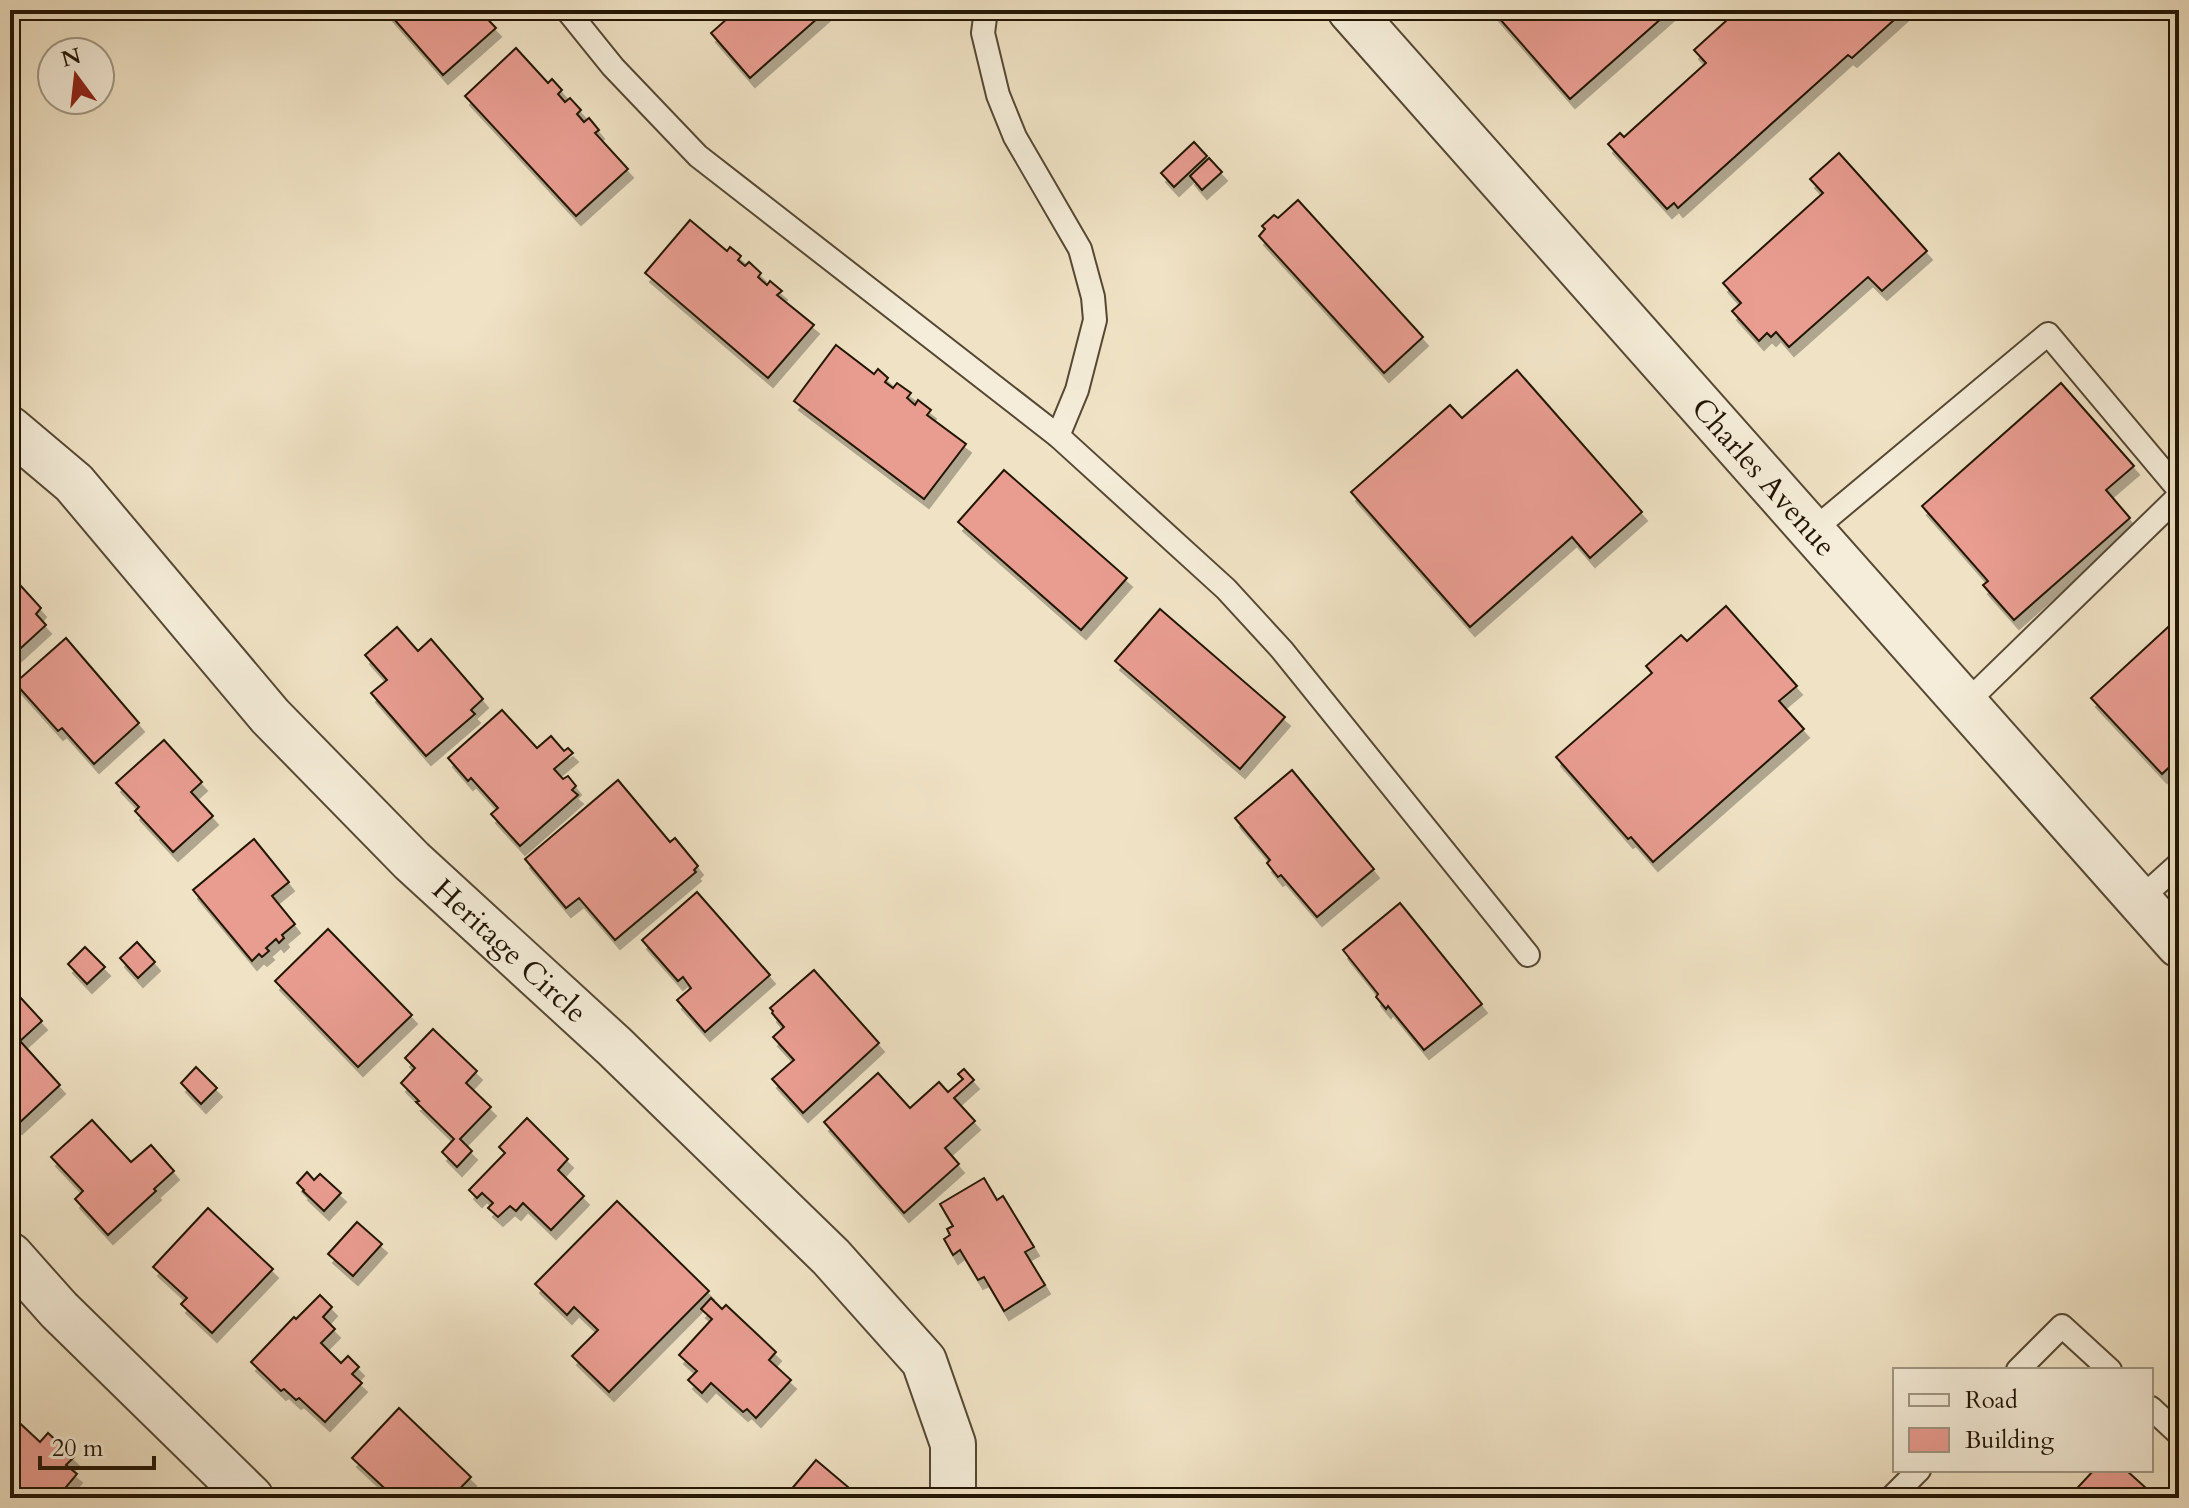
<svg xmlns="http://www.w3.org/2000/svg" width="2189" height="1508" font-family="Cardo,serif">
<defs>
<filter id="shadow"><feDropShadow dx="5" dy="9" stdDeviation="0" flood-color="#0004"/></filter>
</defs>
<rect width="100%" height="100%" fill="#f0e3c5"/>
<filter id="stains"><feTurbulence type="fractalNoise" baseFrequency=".0025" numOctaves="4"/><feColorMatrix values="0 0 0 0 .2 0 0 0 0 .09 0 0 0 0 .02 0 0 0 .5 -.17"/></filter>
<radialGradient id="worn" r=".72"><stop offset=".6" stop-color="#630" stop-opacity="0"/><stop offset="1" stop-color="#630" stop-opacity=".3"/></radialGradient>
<g fill="#e99d91" stroke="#221504" stroke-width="2" filter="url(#shadow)">
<path d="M386,10H479L496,28L443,75Z"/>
<path d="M737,10H827L750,78L711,33Z"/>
<path d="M1492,10H1671L1570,99Z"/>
<path d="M1738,10H1905L1852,58L1848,55L1678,208L1674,203L1667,209L1608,144L1620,133L1624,137L1706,63L1694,50Z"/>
<path d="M516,48L548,83L552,79L562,90L558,94L565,102L570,98L581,110L577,114L584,122L589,118L599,130L595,133L628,169L576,216L465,96Z"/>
<path d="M1194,142L1207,156L1174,187L1161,173Z"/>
<path d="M1839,153L1927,251L1882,291L1868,277L1789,347L1776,332L1771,337L1767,333L1759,341L1732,311L1741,303L1723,283L1823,193L1810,179Z"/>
<path d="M1209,158L1222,172L1202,190L1190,176Z"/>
<path d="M1298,200L1423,337L1384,373L1259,236L1265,229L1262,226L1274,215L1278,218Z"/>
<path d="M690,220L727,251L730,247L741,256L738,260L745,266L749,262L761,273L758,277L767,285L770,281L782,291L777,295L814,325L768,378L645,273Z"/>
<path d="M836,345L874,374L878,369L888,378L885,382L893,388L897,383L911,393L907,398L915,405L918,400L931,410L927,415L966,444L924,499L794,401Z"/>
<path d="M1517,370L1642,512L1590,558L1572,537L1470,627L1351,492L1450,405L1462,418Z"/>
<path d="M2061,383L2134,466L2106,490L2130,518L2014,620L1983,585L1988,581L1922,506Z"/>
<path d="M1004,470L1127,578L1081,630L958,522Z"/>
<path d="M10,574L41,608L36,614L46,625L10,658Z"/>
<path d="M1726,606L1797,686L1779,701L1804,729L1653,862L1631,837L1628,839L1556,757L1652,673L1646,666L1681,635L1687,641Z"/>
<path d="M1160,609L1285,717L1240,769L1115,661Z"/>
<path d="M2179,617V758L2162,774L2091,698Z"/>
<path d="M397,627L418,651L431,639L483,699L471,710L475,714L426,756L371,693L387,680L365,655Z"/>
<path d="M66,638L139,723L94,764L62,728L58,731L15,683Z"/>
<path d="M502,710L537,748L551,736L564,751L568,748L573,753L554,769L563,779L568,776L576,786L572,790L578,795L520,846L491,814L498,808L471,778L468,781L448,758Z"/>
<path d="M164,740L202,782L191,792L213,816L173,852L135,811L139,807L116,783Z"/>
<path d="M1292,770L1374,869L1317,917L1281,875L1278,877L1267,863L1270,860L1235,818Z"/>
<path d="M618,780L670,842L675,838L698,866L694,870L696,872L615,940L579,898L566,908L525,859Z"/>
<path d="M254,839L289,882L272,896L295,924L282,935L284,938L279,943L276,939L266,948L269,951L262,957L259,954L252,961L193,890Z"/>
<path d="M697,892L770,975L705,1032L677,1000L691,988L683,977L678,981L642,940Z"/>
<path d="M1400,903L1482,1004L1424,1050L1388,1006L1386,1009L1376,997L1378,994L1343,950Z"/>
<path d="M328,929L412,1015L358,1067L275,981Z"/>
<path d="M137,942L155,962L138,978L120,958Z"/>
<path d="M85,947L105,967L87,984L68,964Z"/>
<path d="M814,970L879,1043L803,1113L772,1079L794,1060L773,1037L784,1027L772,1013L773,1011L770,1008Z"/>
<path d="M19,996L42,1021L20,1041L60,1085L17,1125L10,1118V1004Z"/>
<path d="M433,1029L477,1071L466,1083L491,1107L460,1139L472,1151L457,1167L442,1152L454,1139L416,1102L419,1101L401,1083L415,1068L405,1058Z"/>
<path d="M196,1067L217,1088L201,1104L181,1083Z"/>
<path d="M964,1069L974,1080L954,1098L975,1121L945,1148L959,1164L904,1213L824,1122L878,1073L910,1108L939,1082L948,1092L963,1079L958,1074Z"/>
<path d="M527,1118L568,1159L558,1170L584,1196L551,1230L523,1203L516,1211L510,1206L498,1217L488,1208L493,1203L482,1193L477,1198L469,1190L505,1153L499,1147Z"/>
<path d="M92,1120L131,1162L151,1145L174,1171L154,1189L156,1191L108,1235L75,1199L83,1191L51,1157Z"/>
<path d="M307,1172L314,1180L320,1174L341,1193L324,1211L303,1191L304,1190L297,1183Z"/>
<path d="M984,1178L997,1200L1003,1196L1034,1247L1025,1252L1045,1285L1004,1311L984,1277L978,1280L960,1250L953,1255L944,1239L950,1235L947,1229L953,1226L940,1204Z"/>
<path d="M617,1201L709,1291L609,1392L572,1356L598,1330L574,1307L567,1315L535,1284Z"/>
<path d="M208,1208L273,1269L212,1333L181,1304L187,1298L153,1267Z"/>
<path d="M357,1222L382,1244L353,1276L328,1254Z"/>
<path d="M320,1295L332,1307L323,1317L335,1329L321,1343L341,1363L348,1356L359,1367L352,1374L362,1383L325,1422L299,1398L296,1400L284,1389L281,1391L251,1362L294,1317L296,1319Z"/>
<path d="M711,1298L722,1309L726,1305L776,1352L769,1360L791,1380L756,1418L747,1409L743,1412L711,1383L702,1393L688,1380L697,1371L679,1355L712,1319L701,1309Z"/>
<path d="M399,1408L471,1477L451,1498H395L352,1458Z"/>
<path d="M10,1414L40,1442L48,1433L74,1457L66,1465L77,1474L57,1498H16L10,1493Z"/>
<path d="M816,1460L861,1498H784Z"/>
<path d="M2094,1470H2126L2157,1498H2068Z"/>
</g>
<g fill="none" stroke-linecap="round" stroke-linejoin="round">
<defs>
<g id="service">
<path d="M567,10L613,67L698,156L1058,436L1226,589L1282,650L1528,955"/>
<path d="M986,10L983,33L998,95L1015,137L1080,249L1093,297L1095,320L1077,390L1058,436"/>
<path d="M1812,531L2048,334L2179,490"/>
<path d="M1965,704L2179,496"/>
<path d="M2139,900L2179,864"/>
<path d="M2018,1370L2062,1326L2110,1370"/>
<path d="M2151,1408L2179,1434"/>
<path d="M1891,1498L1919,1470"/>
</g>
<g id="minor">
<path id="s1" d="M10,429L74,483L270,716L412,861L614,1046L831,1257L924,1361L953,1444V1498"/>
<path d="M10,1255L59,1310L251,1498"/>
</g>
<g id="tertiary">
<path id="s2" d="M1350,10L2179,945"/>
</g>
</defs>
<use href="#service" stroke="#564834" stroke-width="26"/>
<use href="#minor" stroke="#564834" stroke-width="48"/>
<use href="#tertiary" stroke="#564834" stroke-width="48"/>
<use href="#service" stroke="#f5edd9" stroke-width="22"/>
<use href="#minor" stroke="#f5edd9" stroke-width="44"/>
<use href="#tertiary" stroke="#f5edd9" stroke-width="44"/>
</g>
<g text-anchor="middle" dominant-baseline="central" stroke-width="6" stroke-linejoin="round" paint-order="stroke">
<g font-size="30" fill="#221504" stroke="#f5edd9">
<text stroke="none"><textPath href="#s2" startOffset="624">Charles Avenue</textPath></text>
<text stroke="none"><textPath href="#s1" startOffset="724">Heritage Circle</textPath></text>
</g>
</g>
<rect width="2189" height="1508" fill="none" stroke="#f0e3c5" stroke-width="40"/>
<rect x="12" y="12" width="2165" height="1484" fill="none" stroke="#221504" stroke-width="4"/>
<rect x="20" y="20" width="2149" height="1468" fill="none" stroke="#221504" stroke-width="2"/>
<rect x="1893" y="1368" width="260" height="104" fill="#f5edd9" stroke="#a19784" stroke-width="2"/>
<rect x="1909" y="1394" width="40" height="12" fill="#f5edd9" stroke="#a19784" stroke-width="2"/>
<text x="1965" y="1408" font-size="24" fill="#221504">Road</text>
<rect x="1909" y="1428" width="40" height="24" fill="#e99d91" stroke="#a19784" stroke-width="2"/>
<text x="1965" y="1448" font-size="24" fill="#221504">Building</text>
<g transform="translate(76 76) rotate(345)"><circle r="38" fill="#f5edd9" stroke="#a19784" stroke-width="2"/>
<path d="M0-6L14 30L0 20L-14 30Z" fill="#8f2418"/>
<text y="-12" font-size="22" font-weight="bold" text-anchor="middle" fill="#221504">N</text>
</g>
<path d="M40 1456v12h114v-12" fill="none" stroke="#221504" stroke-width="4"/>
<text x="52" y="1456" font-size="24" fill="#221504" stroke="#f5edd9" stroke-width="6" paint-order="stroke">20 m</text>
<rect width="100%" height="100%" filter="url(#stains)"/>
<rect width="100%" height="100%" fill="url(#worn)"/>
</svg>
